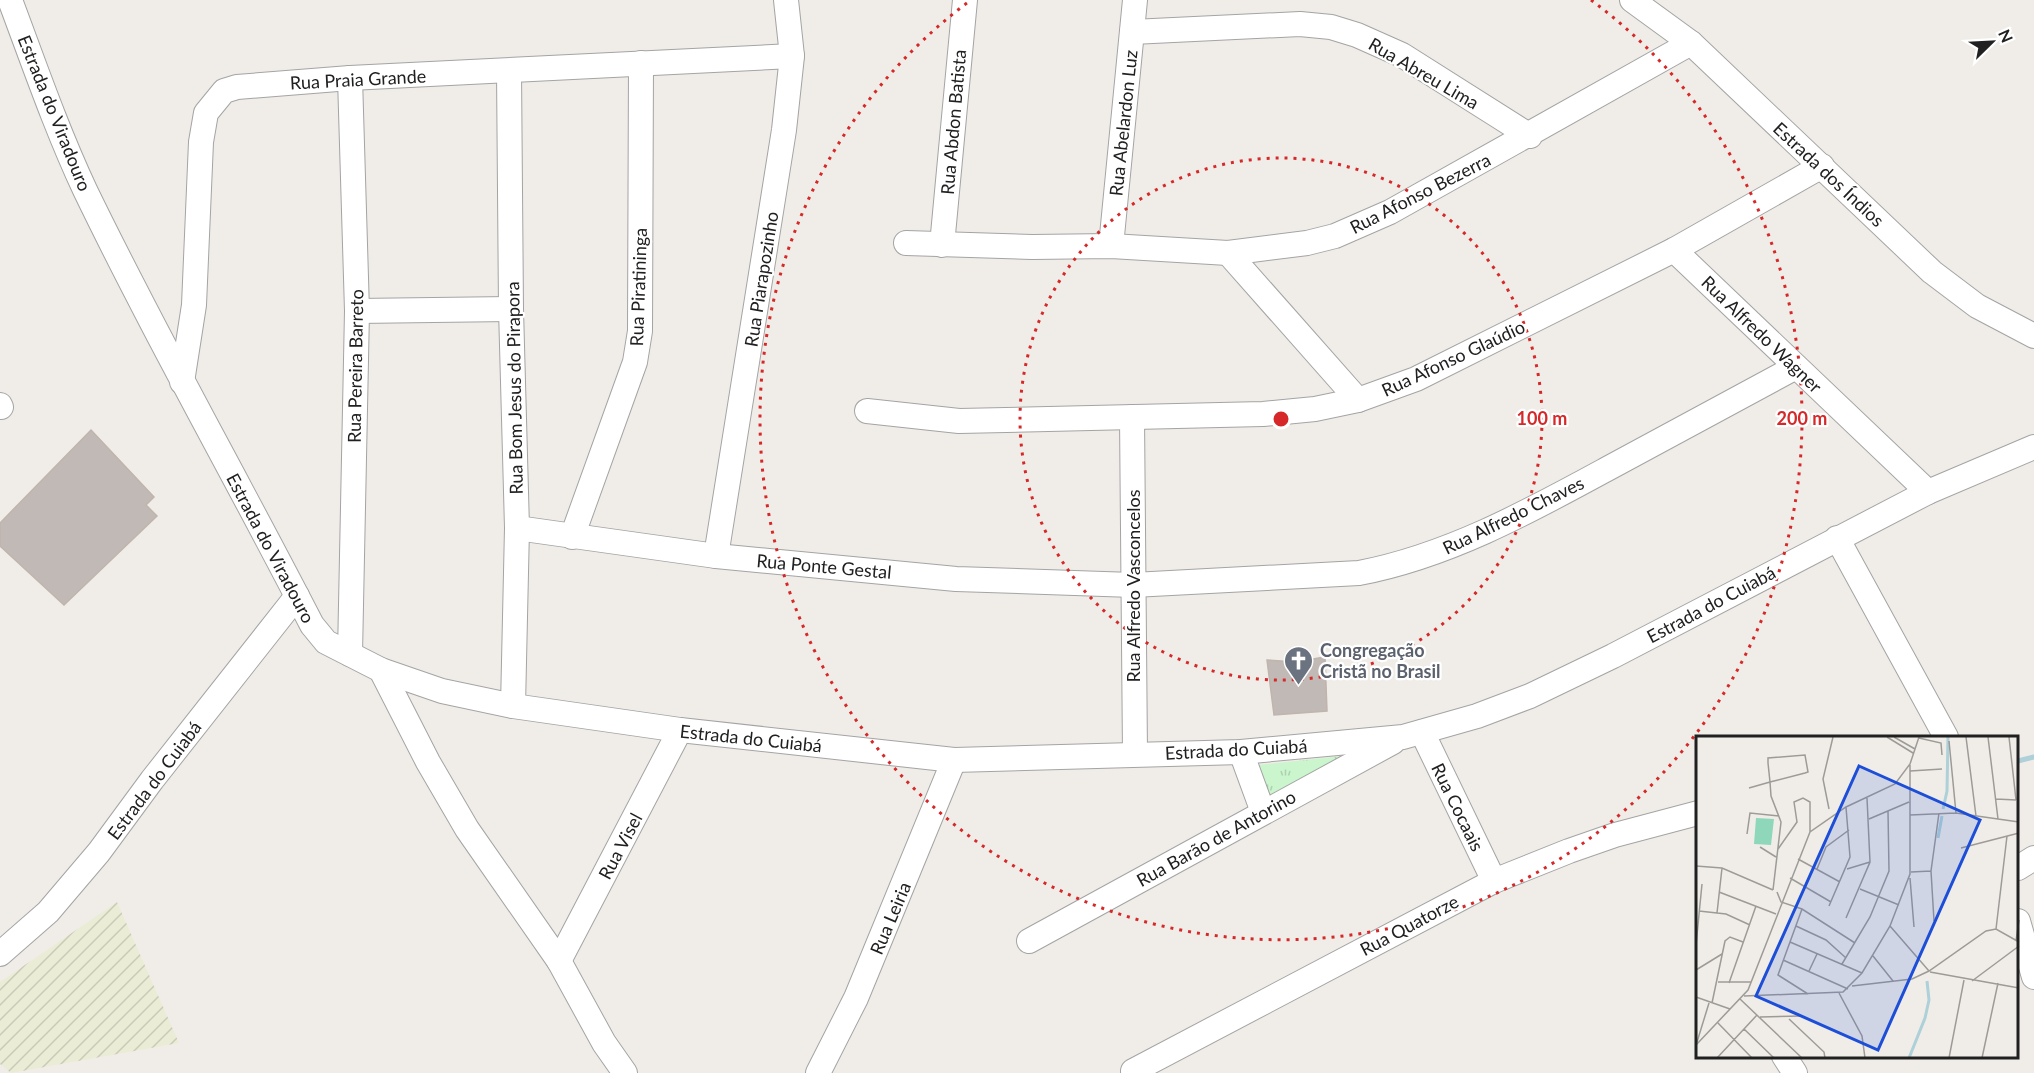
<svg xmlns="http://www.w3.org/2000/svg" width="2034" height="1073" font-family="Lato,sans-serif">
<defs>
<pattern id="farmland-furrows" width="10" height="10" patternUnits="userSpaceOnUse" patternTransform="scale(1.5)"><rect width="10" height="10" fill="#ebecd6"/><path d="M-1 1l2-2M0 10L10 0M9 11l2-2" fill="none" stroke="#c9cab7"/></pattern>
<pattern id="park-tufts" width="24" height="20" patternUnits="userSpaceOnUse" patternTransform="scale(1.5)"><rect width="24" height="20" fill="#caf5cd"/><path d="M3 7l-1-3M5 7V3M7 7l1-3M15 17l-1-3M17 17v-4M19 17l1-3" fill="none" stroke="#add2b0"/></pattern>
</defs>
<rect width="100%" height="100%" fill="#f0ede8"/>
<path fill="url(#farmland-furrows)" d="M117,902L179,1043L11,1073L0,1064V982Z"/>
<path fill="url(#park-tufts)" d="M1362,754L1269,804L1257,765Z"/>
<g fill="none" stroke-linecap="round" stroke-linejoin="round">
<path stroke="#add0d9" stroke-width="5" d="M2018,761L2034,757"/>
</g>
<g fill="#c0b9b5" stroke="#c0b4ac" stroke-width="1.5">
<path d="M91,430L154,497L146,505L157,516L64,605L0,546V523Z"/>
<path d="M1325,657L1327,711L1274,715L1267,660L1296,662Z"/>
</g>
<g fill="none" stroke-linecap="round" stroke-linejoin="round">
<defs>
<g id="minor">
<path d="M10,0C34,64 56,128 85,190C156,337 237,479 312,625L326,642L381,670L442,691L513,706L680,730L954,760L1241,752L1403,737L1477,716L1530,696L1613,656L1928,492L2034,447"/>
<path d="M1632,0L1691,43L1932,272L1977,306L2034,336"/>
<path d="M1132,32L1300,24L1331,27L1357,35L1402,55L1530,136"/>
<path d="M509,71L511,309L517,528L513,706"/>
<path d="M906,243L1032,247L1111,246L1228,253L1307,243L1335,236L1390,212L1691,43"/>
<path d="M942,245L965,0"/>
<path d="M1111,246L1135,0"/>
<path d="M1674,250L1928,492"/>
<path d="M1228,253L1358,400"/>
<path d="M357,311L511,309"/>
<path d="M182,382L194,305L201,142L206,113L224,91L237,87L350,78L792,56"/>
<path d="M0,405L1,407"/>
<path d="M867,411L959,421L1263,414L1315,409L1358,400L1416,379L1674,250L1822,166"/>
<path d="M1132,417L1135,754"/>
<path d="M517,528L716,556L956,579L1133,585L1359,573C1448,556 1528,512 1607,469C1670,435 1733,401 1796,367"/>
<path d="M572,537L635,362L640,331L641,63"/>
<path d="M1837,538L1946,737"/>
<path d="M716,556L784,130L792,56L786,0"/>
<path d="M350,654L357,311L350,78"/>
<path d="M381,670L428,762L467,829L559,961L604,1043L625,1073"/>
<path d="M1422,732L1494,881"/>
<path d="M1241,752L1263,812"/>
<path d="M2018,868L2034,858"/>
<path d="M2018,921L2034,977"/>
<path d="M1029,941L1393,742"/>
<path d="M0,954L48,912L99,852L152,780L297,596"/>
<path d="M559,961L680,730"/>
<path d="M1784,1056L1795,1073"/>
<path d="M1133,1071L1494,881L1569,851L1615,835L1698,813"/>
<path d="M818,1073L856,998L954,760"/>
</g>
</defs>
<use href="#minor" stroke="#a4a4a4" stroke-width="26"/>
<use href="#minor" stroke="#fff" stroke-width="24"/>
</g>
<g fill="none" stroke="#d62828" stroke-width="3" stroke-dasharray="3 6">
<circle cx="1281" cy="419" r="261"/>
<path d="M1591 0A521 521 0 1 1 971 0"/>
</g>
<defs>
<symbol id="church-pin" viewBox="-11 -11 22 30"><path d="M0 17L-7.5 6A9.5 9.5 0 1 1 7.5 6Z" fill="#6b7280" stroke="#fff"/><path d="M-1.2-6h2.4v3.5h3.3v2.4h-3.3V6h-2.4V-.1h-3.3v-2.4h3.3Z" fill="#fff"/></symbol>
</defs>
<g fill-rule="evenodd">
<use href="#church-pin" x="1282" y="644" width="33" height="45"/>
</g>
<g text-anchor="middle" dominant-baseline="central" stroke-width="4.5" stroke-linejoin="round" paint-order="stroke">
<g font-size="18" fill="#202020" stroke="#fff">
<text transform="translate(1424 73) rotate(30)">Rua Abreu Lima</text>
<text transform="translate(358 79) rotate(-3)">Rua Praia Grande</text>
<text transform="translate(55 113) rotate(68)">Estrada do Viradouro</text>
<text transform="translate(953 122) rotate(-85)">Rua Abdon Batista</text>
<text transform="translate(1123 123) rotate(-84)">Rua Abelardon Luz</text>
<text transform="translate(1829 174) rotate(43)">Estrada dos Índios</text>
<text transform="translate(1420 193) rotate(-27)">Rua Afonso Bezerra</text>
<text transform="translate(761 279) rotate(-81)">Rua Piarapozinho</text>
<text transform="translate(638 287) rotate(-88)">Rua Piratininga</text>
<text transform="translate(1762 334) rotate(44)">Rua Alfredo Wagner</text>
<text transform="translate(1453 358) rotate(-25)">Rua Afonso Glaúdio</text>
<text transform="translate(355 366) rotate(-89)">Rua Pereira Barreto</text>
<text transform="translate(514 388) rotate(-91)">Rua Bom Jesus do Pirapora</text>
<text transform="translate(1513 515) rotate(-26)">Rua Alfredo Chaves</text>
<text transform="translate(271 548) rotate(62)">Estrada do Viradouro</text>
<text transform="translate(824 566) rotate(5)">Rua Ponte Gestal</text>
<text transform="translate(1133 586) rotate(-90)">Rua Alfredo Vasconcelos</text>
<text transform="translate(1711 604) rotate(-28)">Estrada do Cuiabá</text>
<text transform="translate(751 738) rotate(6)">Estrada do Cuiabá</text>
<text transform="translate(1236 749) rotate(-3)">Estrada do Cuiabá</text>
<text transform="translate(154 780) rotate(-53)">Estrada do Cuiabá</text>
<text transform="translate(1458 807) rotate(64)">Rua Cocaais</text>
<text transform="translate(1216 838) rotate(-29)">Rua Barão de Antorino</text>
<text transform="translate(620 846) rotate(-62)">Rua Visel</text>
<text transform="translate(890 918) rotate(-67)">Rua Leiria</text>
<text transform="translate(1409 925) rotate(-28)">Rua Quatorze</text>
</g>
<g font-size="18" font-weight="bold" fill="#5b616d" stroke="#fff" text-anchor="start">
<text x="1320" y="650">Congregação<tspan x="1320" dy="21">Cristã no Brasil</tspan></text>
</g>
</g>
<g transform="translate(1696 736)">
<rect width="322" height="322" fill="#f0ede8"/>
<path d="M60,82L78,83L75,109L58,108Z" fill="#8ed7ba"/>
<path fill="none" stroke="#add0d9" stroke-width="3" d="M247,73L251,55L252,1M242,102L246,80M213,322L229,282L233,264L231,245"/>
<path fill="none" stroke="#9d9b98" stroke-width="1.5" d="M191,1L217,17M198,1L219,13M270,1L280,80M292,1L302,83M313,1L320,64M223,2L245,7L246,19M253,5L260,77M214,35L246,33M53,52L74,46L109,37L112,36L109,19L72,22V27L74,46L75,60L85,86L77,154M300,63L320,64M133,73L127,43L137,1M214,79L260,77L323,86M173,83L213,66M51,98L54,77L83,80M64,111L80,121M265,112L323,97M82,113L101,86L98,66L107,62L114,66V96M102,123L144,146M0,130L26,132L77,154M121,133L130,111L153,94M151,133L174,126M215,136L235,135M94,142L135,166M214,142L218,191M164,153L203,169M23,156L80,178M81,156L85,166L106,173L159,207M133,170L154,121L150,71M106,173L82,239L112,258M3,175L30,178L54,189M21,177L26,132M150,182L174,126L171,62M238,185L235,135L243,77M100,190L130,204L150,222M194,190L233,235M300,193L311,100M320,205L323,184M94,206L166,237M0,209L6,148M177,220L197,245M87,224L152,253M146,228L174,181L193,135L192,75M0,234L26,218M113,235L121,218M234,236L323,252M276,245L323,210M22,246H55M33,247L60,170M156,250L216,243L233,235L290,195L300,193L323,206M143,257L166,300L169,322M48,260L147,256L166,237L194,190L214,138V29M0,261L34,273M44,263L106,322M16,267L29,205L34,201L47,206M64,281L106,280M93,283L128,316L129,322M22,287L56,322M48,293L78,322M1,306L13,267M0,309L52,254L114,96L150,71L199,48L214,28L223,1M21,322L61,279M77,322H104M253,322L268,244M286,322L302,247"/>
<path fill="#1d4ed8" fill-opacity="0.15" stroke="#1d4ed8" stroke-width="3" d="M163,30L284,84L182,314L60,260Z"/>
<rect width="322" height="322" fill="none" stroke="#202020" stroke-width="3"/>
</g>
<circle cx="1281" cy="419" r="9" fill="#d62828" stroke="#fff" stroke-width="3"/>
<g font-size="18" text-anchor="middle" font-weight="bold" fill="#d62828" stroke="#fff" stroke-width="4.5" stroke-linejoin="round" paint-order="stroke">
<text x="1542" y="425">100 m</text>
<text x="1802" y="425">200 m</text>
</g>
<g transform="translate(1992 42) rotate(66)" stroke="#ffffff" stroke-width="4.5" paint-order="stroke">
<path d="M0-4.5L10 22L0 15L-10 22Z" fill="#202020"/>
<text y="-9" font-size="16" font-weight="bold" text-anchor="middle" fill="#202020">N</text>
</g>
</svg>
